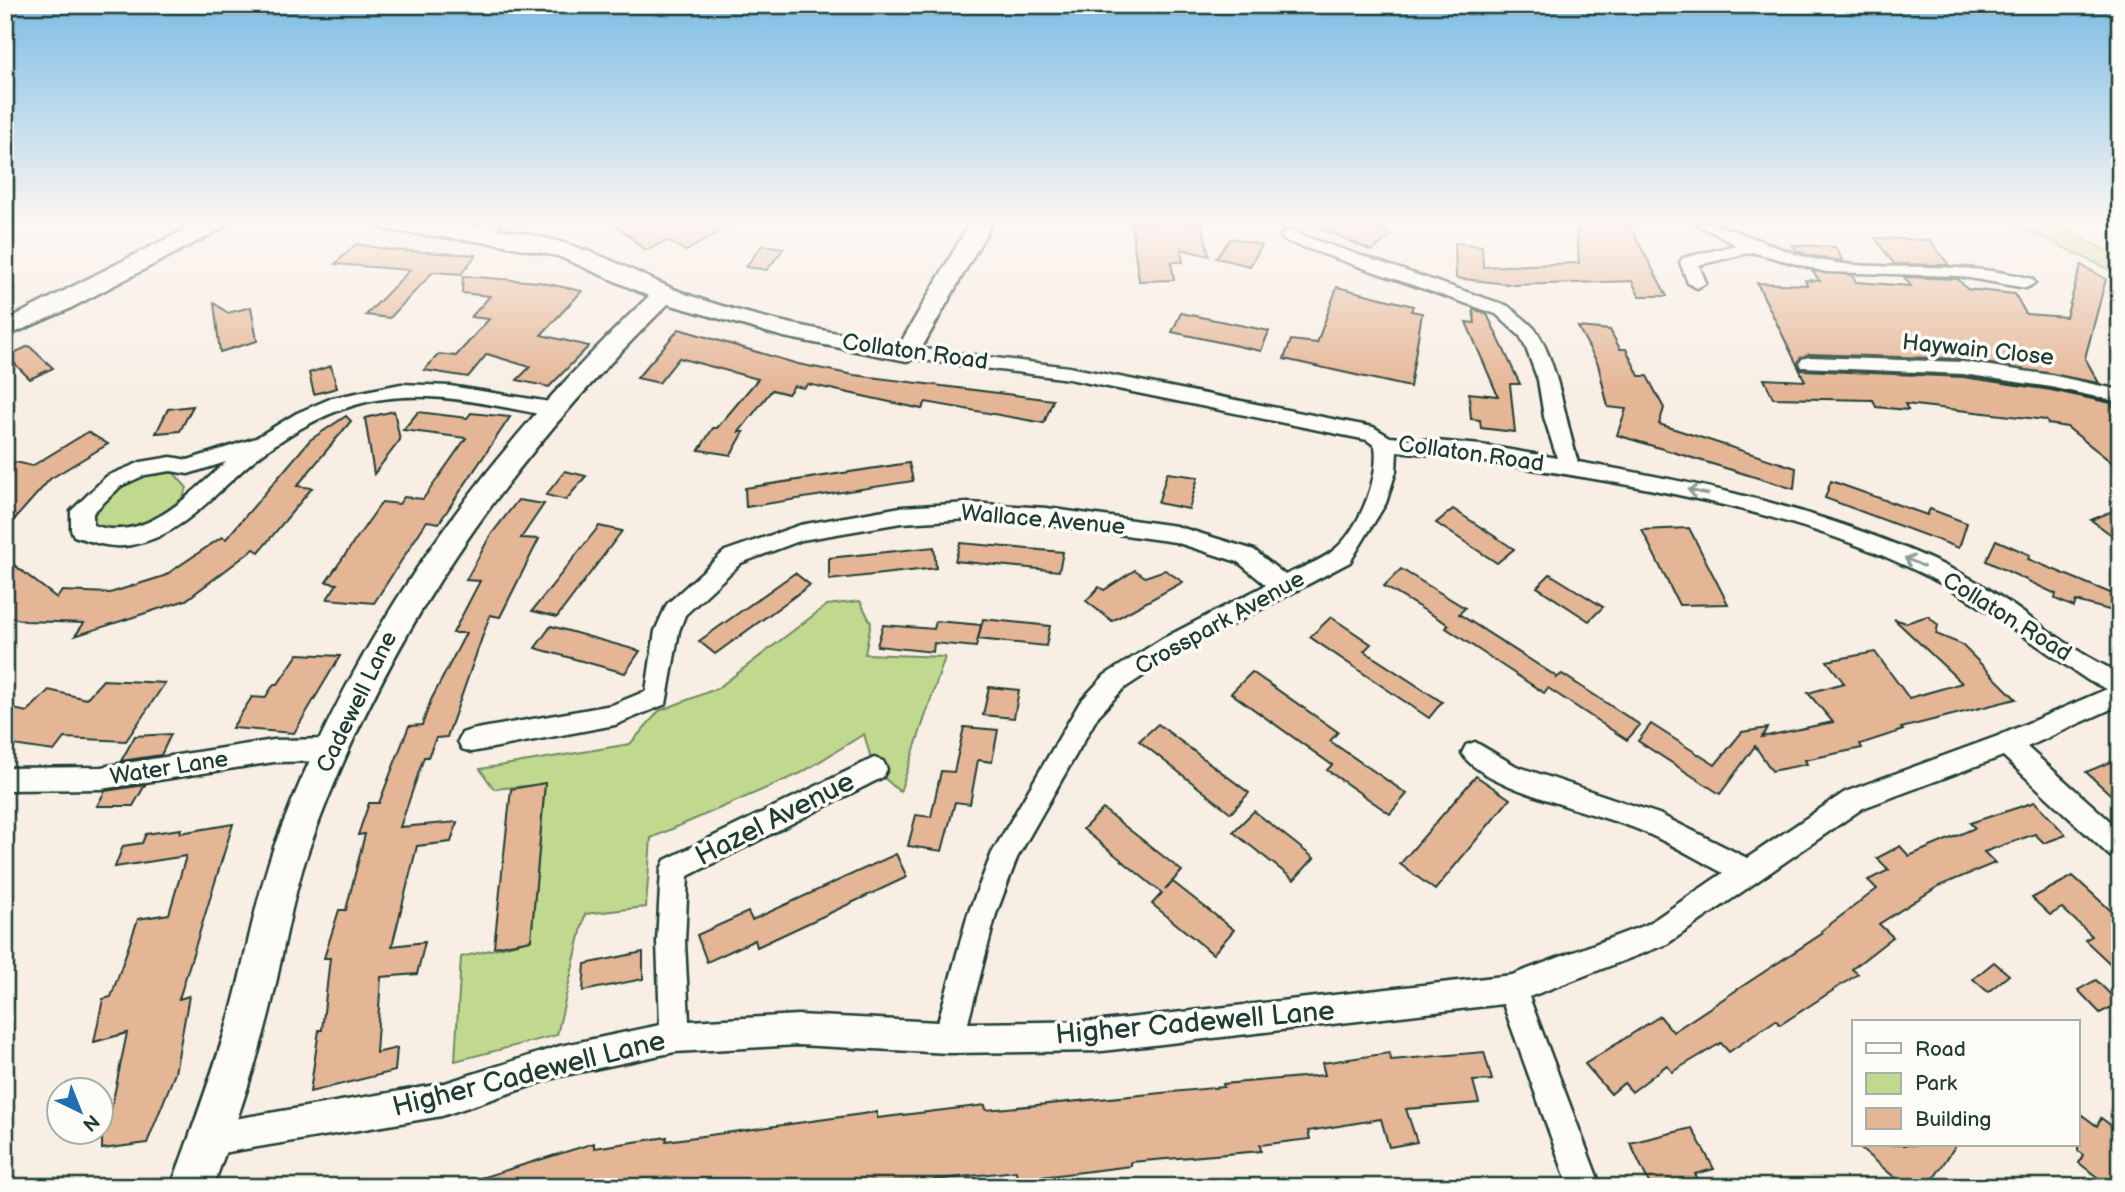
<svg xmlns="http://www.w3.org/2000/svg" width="2125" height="1192" font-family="'Balsamiq Sans',sans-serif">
<rect width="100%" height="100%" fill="#f8eee4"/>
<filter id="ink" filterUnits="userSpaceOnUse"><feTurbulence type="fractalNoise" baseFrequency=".0143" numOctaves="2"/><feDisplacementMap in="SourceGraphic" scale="14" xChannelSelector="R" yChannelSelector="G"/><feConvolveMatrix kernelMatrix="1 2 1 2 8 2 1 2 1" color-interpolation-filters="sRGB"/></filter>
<g filter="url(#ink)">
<g fill="#c0d98f" stroke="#708b62" stroke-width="2">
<path d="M2013,223H2054L2063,227L2120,259V275Z"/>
<path d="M161,472L174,473L187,488C173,525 129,533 94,526L91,517C106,486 129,478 161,472Z"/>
<path d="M860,601L871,623L865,654L945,657L900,792L874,769L864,734L801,773L651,838L646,907L585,914L557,1035L455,1061L461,957L531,940L545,784L494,789L480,769L630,744L659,711L718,688L827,605Z"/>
</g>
<g fill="#e5b696" stroke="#1f3d34" stroke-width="2">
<path d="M614,223H734L686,251L668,241L645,250Z"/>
<path d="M1131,223H1202L1209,256L1181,249L1183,262H1171L1174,280L1139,281Z"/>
<path d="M1310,223H1365L1391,235L1372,251Z"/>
<path d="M1576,223H1628L1667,296H1639L1632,281L1515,285L1456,278L1455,243L1482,246L1483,267L1579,263Z"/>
<path d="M1231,238L1262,245L1250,266L1216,258Z"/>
<path d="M1875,238L1930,240L1949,265L1894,264Z"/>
<path d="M356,244L391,250L476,255L461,274L433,272L390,318L366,315L410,270L335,264Z"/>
<path d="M762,245L784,248L767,270L746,267Z"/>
<path d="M1792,245L1835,247L1843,261L1807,255L1797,251Z"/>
<path d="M2081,265L2106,279L2085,358L2099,383L1963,359L1809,354L1800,358L1798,364L1802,370L1963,377L2051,390L2111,403L2120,418V469L2067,427L2048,424L2046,420L1905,404L1908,410L1876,407L1873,400L1773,398L1764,379L1805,381L1757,283L1807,285L1805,280L1820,281L1812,271L1852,275L1856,282L1911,286L1904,277L1958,279L1967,289L2015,294L2026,314L2066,317Z"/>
<path d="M463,276L539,282L582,291L541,335L589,346L549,387L517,380L530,367L487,354L468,377L424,370L439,354L456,356L489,319L471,317L490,296L462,293Z"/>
<path d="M1337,287L1413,306L1411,311L1422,313L1410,387L1284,359L1291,340L1317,343Z"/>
<path d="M214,303L228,313L251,307L257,341L220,352Z"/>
<path d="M1473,309L1487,314L1520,384H1510L1515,432L1481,428L1480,420L1471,419L1469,393L1498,396L1466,322L1475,323Z"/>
<path d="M1181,313L1269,331L1261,351L1172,332Z"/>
<path d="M1578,327L1610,330L1620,349H1626L1639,376H1647L1664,408L1659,424L1796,468L1794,489L1617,435L1626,409L1608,407L1598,364Z"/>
<path d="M679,329L798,364L854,375L1053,400L1044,423L926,402L922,409L808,384L804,388L794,386L788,394L772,390L739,432H744L731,455L699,450L713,428H717L758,379L679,358L659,383L637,378Z"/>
<path d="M29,346L53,368L30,379L7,356Z"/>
<path d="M331,366L337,388L314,394L309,373Z"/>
<path d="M193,406L180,431L156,433L168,409Z"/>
<path d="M394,411L400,440L374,474L365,418Z"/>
<path d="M418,412L467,418L471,413L510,417L439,523L427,521L374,603L327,599L337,584L326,582L382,502L399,504L404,497L423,499L466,438L403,430Z"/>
<path d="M346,416L351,421L297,486L312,488L259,552L254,549L186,600L75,636L84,623L25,621L5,616V558L57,598L62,591L110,593L164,576L222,537L226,539L310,440Z"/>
<path d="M88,432L108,444L50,479L5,530V470L16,462L32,466Z"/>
<path d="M909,463L913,481L746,507L745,488Z"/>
<path d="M565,471L586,476L566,500L546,495Z"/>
<path d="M1167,473L1198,477L1189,509L1158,503Z"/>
<path d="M1831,481L1927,515L1930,509L1967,523L1959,548L1825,498Z"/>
<path d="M518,500L544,504L521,538L539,539L500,617L490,615L447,737L436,738L428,757H424L400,827L457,822L451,842L417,846L392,946L425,942L417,974L381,977L376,1053L397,1048L395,1071L310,1092L319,1030H322L330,958H324L339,910H346L365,834L358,835L369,803H379L409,726L422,725L431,700L466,633H453L480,581L466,580L490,536Z"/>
<path d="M2120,508V541L2091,520Z"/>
<path d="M1453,509L1514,549L1497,563L1436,523Z"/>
<path d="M599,526L622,531L557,617L532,611Z"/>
<path d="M1689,528L1728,604L1679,605L1642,530Z"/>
<path d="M1996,540L2030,555L2028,559L2120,597V613L2076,601L2074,607L2055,599L2056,594L1986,561Z"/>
<path d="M960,543L1063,552L1059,571L955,561Z"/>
<path d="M934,547L936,568L829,580V558Z"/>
<path d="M1401,569L1465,608L1459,614L1557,677L1555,679L1562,674L1640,725L1627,740L1548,688L1544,693L1503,666L1446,628L1449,625L1384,586Z"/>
<path d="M1135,570L1145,577L1165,570L1183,582L1112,621L1086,601L1099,587L1104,590Z"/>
<path d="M795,573L810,585L715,654L699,641Z"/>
<path d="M1550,574L1603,607L1589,621L1537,587Z"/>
<path d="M1928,616L1938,625L1936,634L1961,644L2016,699L1901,728L1903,730L1860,744L1862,748L1805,760L1807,764L1772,771L1755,746L1720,794L1638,741L1651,724L1715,765L1742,732L1768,728L1762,737L1833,722L1808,693L1844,683L1827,661L1875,652L1909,698L1962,683L1894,619L1906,623Z"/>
<path d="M1331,617L1371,644L1364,651L1442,702L1429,718L1310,637Z"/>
<path d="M983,619L1050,626L1046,646L978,639Z"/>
<path d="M936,621L981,625L976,647L934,643L933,652L877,646L883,625L934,629Z"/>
<path d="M551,626L640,651L625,673L535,648Z"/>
<path d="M298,654L340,656L294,733L232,728L252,697L265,698L274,684H278Z"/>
<path d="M1252,672L1338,732L1330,741L1407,794L1390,814L1327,770L1332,765L1231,693Z"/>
<path d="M103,680L165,683L126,741L64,738L54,751L5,744V707L27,712L49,690L86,699Z"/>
<path d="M989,687L1019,690L1014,718L983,715Z"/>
<path d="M1158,724L1249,793L1231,813L1139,741Z"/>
<path d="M964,727L998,730L992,762L978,760L970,804L955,802L942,851L908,846L916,815L931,817L941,771L954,772Z"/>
<path d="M171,734L161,755L121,761L135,736Z"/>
<path d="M2120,758V803L2086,772Z"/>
<path d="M1476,776L1510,799L1435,890L1400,864Z"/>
<path d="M545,783L531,940L494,947L511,789Z"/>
<path d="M145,785L133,806H97L105,791Z"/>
<path d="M2035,802L2066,835L2044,843L2035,834L1984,852L1995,863L1939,886L1879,924L1893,937L1852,969L1858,974L1780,1025L1776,1020L1729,1052L1721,1043L1672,1072L1667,1065L1632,1092L1624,1083L1611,1094L1585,1064L1660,1016L1673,1032L1823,933L1821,931L1877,889L1868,880L1889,870L1877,858L1900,846L1909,856L1975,828L1970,823Z"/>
<path d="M1103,809L1182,871L1165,889L1173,882L1234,930L1213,954L1152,904L1162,893L1083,829Z"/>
<path d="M1254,811L1314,858L1294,880L1233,832Z"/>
<path d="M233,824L179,999L189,996L175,1073L147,1143L102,1149V1111L111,1110L127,1033L94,1042L103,999L111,997L138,919L169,914L186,856L115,867L123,846L142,843L146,834L181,829L180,833Z"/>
<path d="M896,854L907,877L757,947L755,940L707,962L697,935L748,912L752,920Z"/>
<path d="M2073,876L2120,919V973L2085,940L2092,936L2062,908L2050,915L2032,898Z"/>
<path d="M643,952V979L583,991L585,964Z"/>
<path d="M1994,962L2009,975L1988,992L1973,979Z"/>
<path d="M2096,980L2119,1003L2100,1013L2078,990Z"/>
<path d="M1484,1052L1492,1080L1473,1081L1479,1103L1406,1109L1417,1142L1389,1147L1381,1119L1308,1131L1310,1139L1260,1145L1261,1151L1131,1162V1166L1017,1180L1016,1171L934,1180V1187H904V1181L863,1187H794V1180L749,1187H469L468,1182L594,1143V1148L667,1137L666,1141L877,1112V1118L985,1105L986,1110L1224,1087L1223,1084L1325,1075L1322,1063L1389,1053L1391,1060Z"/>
<path d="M2078,1112L2097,1126L2101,1118L2120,1132V1187H2110L2079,1163L2083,1155L2078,1151Z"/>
<path d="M1692,1128L1714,1169L1695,1174L1702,1187H1651L1630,1143Z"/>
<path d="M1856,1145H1956L1928,1187H1906Z"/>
</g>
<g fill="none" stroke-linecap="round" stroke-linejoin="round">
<defs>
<g id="minor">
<path d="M484,223H502L486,239H474L472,235Z"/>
<path d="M1695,223C1733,223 1780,254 1823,261C1895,273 1958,259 2032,279L2035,283L2026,288L1958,276L1826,272L1752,252L1699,265L1706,283L1697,288L1688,283L1680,262L1683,258L1736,245Z"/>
<path d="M1289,231L1508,306C1517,314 1530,322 1537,332C1559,367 1565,421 1578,462C1711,485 1840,513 1962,574C2017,602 2063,649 2120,673V705L2027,747L2120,830V859L2110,856L2003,756L1863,808L1667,944L1529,997L1601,1187H1569L1503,1004L1102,1051L949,1053L798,1045L675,1052L560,1076L442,1116L210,1155L199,1150L194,1139L199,1128L210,1123L442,1084L560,1046L660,1025L657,942L661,869L665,860L874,758L883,761L887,769L883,777L688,876L685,942L689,1021L798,1015L938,1022L968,914L992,853L1080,702L1105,675L1162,639L1266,585L1238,562L1175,542L1046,524L970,519L901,523L802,540L741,563L685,615L679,631L666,704L615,725L471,752L462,749L458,741L462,733L471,730L612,705L646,691L655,631L667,604L725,551L800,525L901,507L970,503L1046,508L1176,526L1254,550L1285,575C1300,568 1321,561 1334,550C1359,530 1380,477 1375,446L1367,440L1069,379L900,357L898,353L907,347L1069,367L1373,427L1390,437L1481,445L1557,458L1544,417L1538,380L1526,348L1520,336L1496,314L1283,240L1281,236L1283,232ZM1397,451C1467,458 1536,469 1606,481C1723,502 1842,529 1948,587C1996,614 2042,650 2089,681L2107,689L1998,736L1845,792L1747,858L1659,814L1516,766L1475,742L1466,745L1462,753C1479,788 1603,814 1642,831C1670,843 1697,859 1723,873L1648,924L1512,975L1102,1021L968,1023L996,914L1017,858L1098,716L1123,689L1178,653L1350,562L1386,503L1396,471Z"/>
<path d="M1809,357L1963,362L2051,375L2120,390V402L2051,387L1963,374L1802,367L1800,363L1802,359Z"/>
<path d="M401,384L450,386L550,402L560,409L550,416C486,404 419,386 355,405C317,416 283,437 253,461C216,492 181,537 131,545C110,549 94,542 74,536L71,530V511L107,476L141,462L171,457L188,460L256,438L297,413L332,398ZM226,462C190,494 145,544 93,525V513L121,486L145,475L171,471L188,474Z"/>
<path d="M332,739L341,742L345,750L341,758L332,761L274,762L101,789L5,790V768L101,767L274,740Z"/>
</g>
<g id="tertiary">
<path d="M197,223H226L223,228L67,310L5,337V321Z"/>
<path d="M375,223C445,222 519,226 585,250C625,264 662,287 703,300C767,321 833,333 900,344L970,223H992L916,358L907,361L784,337L668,304C506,463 388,630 310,846C291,899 283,956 270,1010C255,1070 234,1129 213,1187H171C192,1129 214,1071 231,1011C246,957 255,901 274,847C355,631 483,454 649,296L558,256L499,244L386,230Z"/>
</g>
</defs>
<use href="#minor" stroke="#1f3d34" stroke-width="5"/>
<use href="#tertiary" stroke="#1f3d34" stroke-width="5"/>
<use href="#minor" fill="#fdfcf7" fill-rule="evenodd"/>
<use href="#tertiary" fill="#fdfcf7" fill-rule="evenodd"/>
</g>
<defs><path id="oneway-shaft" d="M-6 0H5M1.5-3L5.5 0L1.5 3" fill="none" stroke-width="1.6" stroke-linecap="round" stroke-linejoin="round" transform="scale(1.75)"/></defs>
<g stroke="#8e9c96">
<use href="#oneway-shaft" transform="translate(1698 492) rotate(-168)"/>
<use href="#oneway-shaft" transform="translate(1914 562) rotate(-156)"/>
</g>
</g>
<linearGradient id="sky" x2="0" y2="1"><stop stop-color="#7ebde4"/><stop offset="0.57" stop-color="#fcf7f3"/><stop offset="1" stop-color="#fcf7f3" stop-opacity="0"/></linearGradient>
<rect width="2125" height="390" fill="url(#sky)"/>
<g text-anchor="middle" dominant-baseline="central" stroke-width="7" stroke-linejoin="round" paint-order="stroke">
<g font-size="23" fill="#1f3d34" stroke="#fdfcf7">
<text transform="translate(1978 350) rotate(6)">Haywain Close</text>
<text transform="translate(915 352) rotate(8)">Collaton Road</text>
<text transform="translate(1471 454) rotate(8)">Collaton Road</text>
<text transform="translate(1043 520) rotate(5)">Wallace Avenue</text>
<text transform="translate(2007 617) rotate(32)">Collaton Road</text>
<text transform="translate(1220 623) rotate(-29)">Crosspark Avenue</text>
<text transform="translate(357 702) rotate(-64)">Cadewell Lane</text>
<text transform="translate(169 768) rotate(-9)">Water Lane</text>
</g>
<g font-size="28" fill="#1f3d34" stroke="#fdfcf7">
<text transform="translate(775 819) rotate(-27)">Hazel Avenue</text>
<text transform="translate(1195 1023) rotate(-5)">Higher Cadewell Lane</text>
<text transform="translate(529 1074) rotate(-14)">Higher Cadewell Lane</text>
</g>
</g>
<rect width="2125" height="1192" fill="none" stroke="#fdfcf7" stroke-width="28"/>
<rect x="14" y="14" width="2097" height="1164" fill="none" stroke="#1f3d34" stroke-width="2.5" filter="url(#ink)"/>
<rect x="1852" y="1020" width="228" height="126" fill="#fdfcf7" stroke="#a4b0a9" stroke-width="2"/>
<rect x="1866" y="1043" width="35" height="10" fill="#fdfcf7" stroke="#a4b0a9" stroke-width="2"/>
<text x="1915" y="1056" font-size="21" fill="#1f3d34">Road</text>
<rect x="1866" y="1073" width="35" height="21" fill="#c0d98f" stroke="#a4b0a9" stroke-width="2"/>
<text x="1915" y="1090" font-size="21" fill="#1f3d34">Park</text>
<rect x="1866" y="1108" width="35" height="21" fill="#e5b696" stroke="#a4b0a9" stroke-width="2"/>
<text x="1915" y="1126" font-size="21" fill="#1f3d34">Building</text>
<g transform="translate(80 1111) rotate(137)"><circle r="33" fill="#fdfcf7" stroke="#a4b0a9" stroke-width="2"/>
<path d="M0-5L12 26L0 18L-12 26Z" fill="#1f6fb2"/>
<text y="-10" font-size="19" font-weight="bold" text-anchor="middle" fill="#1f3d34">N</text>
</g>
</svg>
